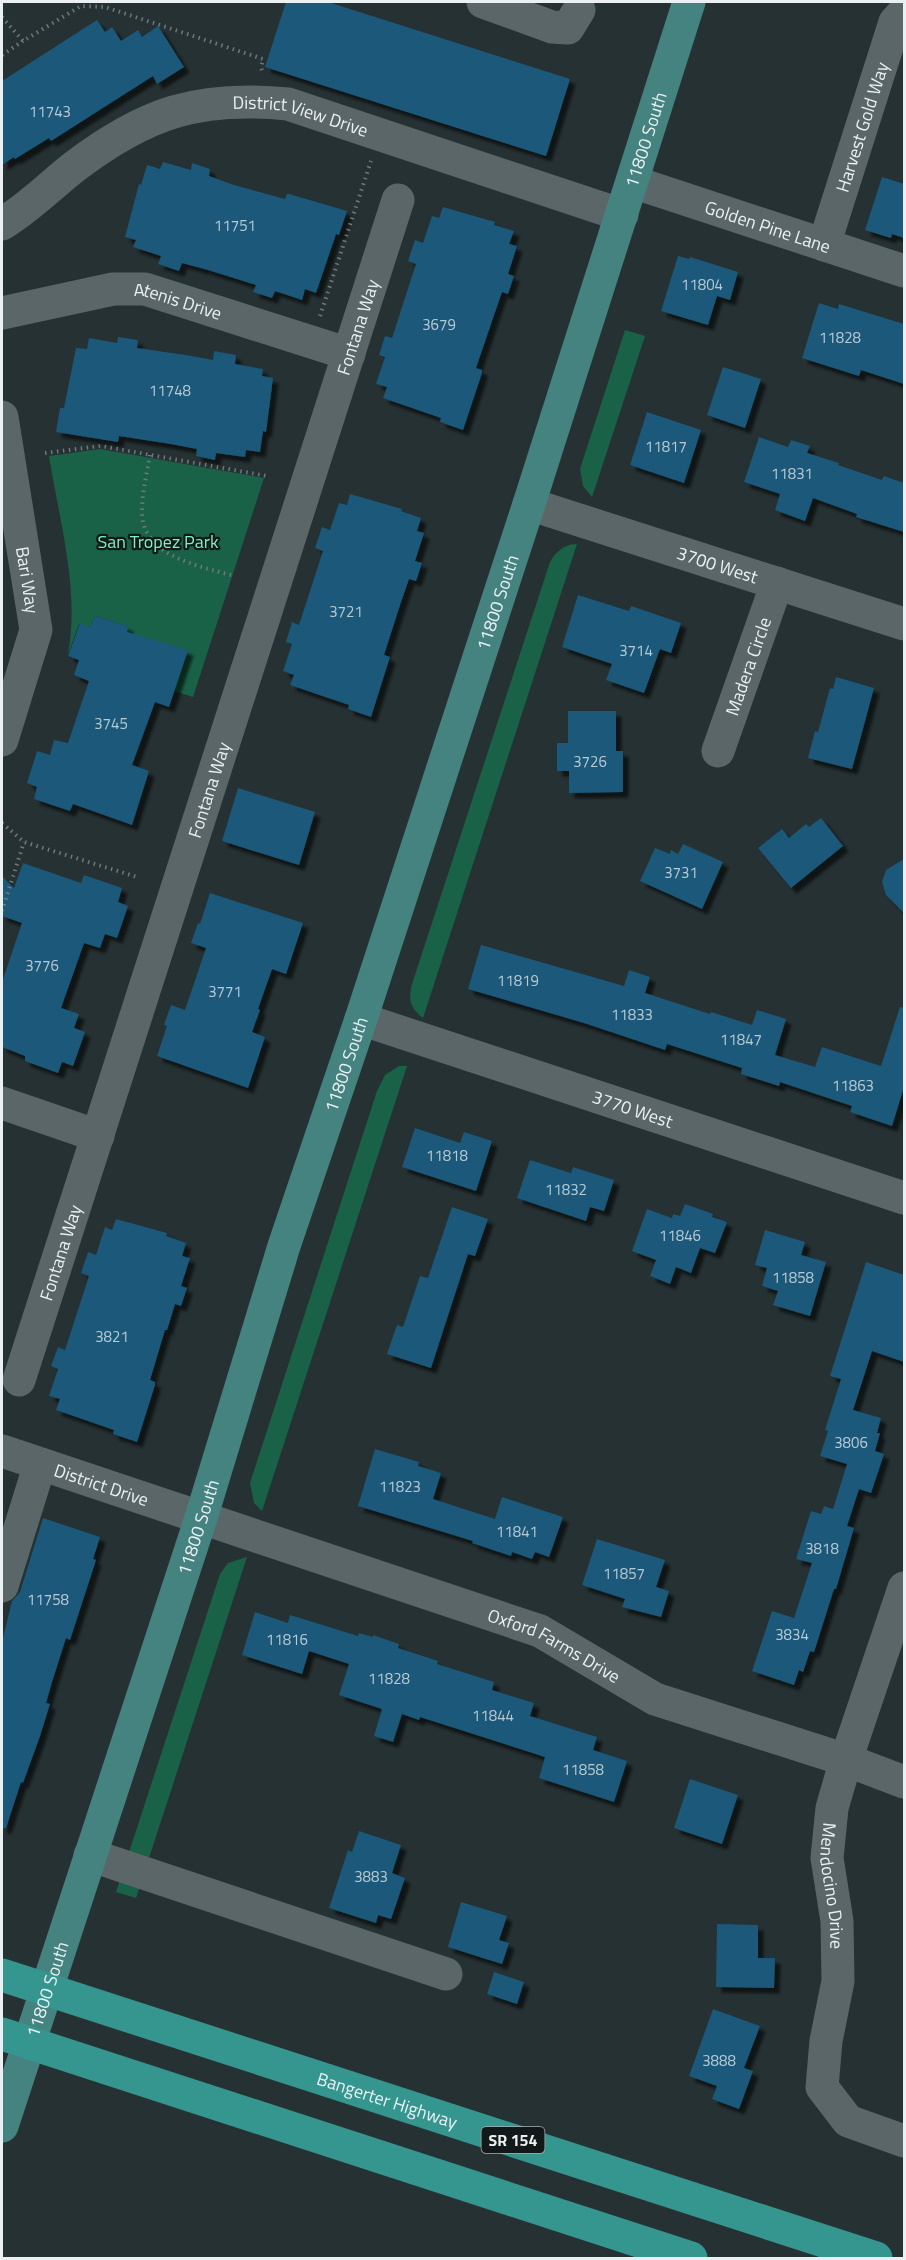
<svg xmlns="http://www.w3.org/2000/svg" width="906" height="2260" font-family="'Titillium Web',sans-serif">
<defs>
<filter id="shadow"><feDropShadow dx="5.5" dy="5.5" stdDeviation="1.5" flood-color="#0009"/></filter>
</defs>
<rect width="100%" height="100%" fill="#263133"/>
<g fill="#196247">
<path d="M625,330L645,336L592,497L583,486L580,469Z"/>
<path d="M100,449L264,478L193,697L174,691L127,632V626L95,616L90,627L79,624L68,654C80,590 59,519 49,456Z"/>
<path d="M577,544L423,1018C410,1008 408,999 412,984L550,562C556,551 565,544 577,544Z"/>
<path d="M399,1066H407L262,1511L254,1503L250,1483L377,1091L385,1075Z"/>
<path d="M247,1557L136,1898L116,1892L220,1574L228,1563Z"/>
</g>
<g fill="#1a5879" filter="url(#shadow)">
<path d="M286,2H328L570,79L546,156L265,67Z"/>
<path d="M97,20L105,32L112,27L121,41L138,30L142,37L158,26L184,67L157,84L153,76L51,141L49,138L15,159L14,157L2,165V81Z"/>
<path d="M163,162L191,170L192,163L210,169L209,176L234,185L285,199L287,194H289L347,211L339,235L336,234L316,293L305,289L302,300L275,291L272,298L253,292L256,285L208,270L182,263L179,271L158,264L161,256L133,247L136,240L125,237L139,184L141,185L147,165L160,169Z"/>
<path d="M882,177L904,184V238L892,234L891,238L865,230Z"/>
<path d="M443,207L495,222L494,225L514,231L509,244L517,246L508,274L514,276L508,294L502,292L493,318L476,368L482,370V373L463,430L440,422L441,418L383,398L387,387L376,384L385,357L379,355L385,336L392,338L416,264L408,261L415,240L423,243L432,216L439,218Z"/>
<path d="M678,256L689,259L690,257L738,272L730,300L717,296L708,325L661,311Z"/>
<path d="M819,303L838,309L839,304L904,324V384L861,370L859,376L802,358Z"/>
<path d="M118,337L138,340L137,348L186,355L213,360L214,351L236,355L235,364L263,369L262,376L273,378L266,432L263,431L260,452L246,450L245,457L216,453L215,460L196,456L197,449L171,444L119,436L118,442L56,432L60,408H64L76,348L87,349L89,338L117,343Z"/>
<path d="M723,367L761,379L745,428L707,415Z"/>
<path d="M647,412L701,430L684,483L630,465Z"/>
<path d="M759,437L788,447L791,440L810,446L807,453L839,463L838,465L882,480L884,476L904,483V532L856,517L857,514L813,498L805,521L775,510L780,494L744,482Z"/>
<path d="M350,494L402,509L401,511L421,518L417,531L424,533L415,561L422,563L416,581L409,579L400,605L384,655L390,657L389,660L371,717L348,709L349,705L290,685L294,675L283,671L292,644L286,642L292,622L299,625L323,551L315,548L322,527L330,530L339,503L347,505Z"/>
<path d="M578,595L629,611L631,606L681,623L671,653L660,649L644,693L606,680L612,664L562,647Z"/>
<path d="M95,616L128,626L127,632L188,650L169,707L155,702L132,765L149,771L132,825L73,804L70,811L34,799L37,787L27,783L37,751L50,755L54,740L68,743L89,681L74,675L79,660L68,656L80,623L90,627Z"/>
<path d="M836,677L874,688L852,769L808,758L815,731L818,732L830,688L833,689Z"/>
<path d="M568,711H616V751H623V792L569,793V771H557V743H568Z"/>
<path d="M238,788L315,812L299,865L222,841Z"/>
<path d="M821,818L843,846L791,888L758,848L782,829L789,838L806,824L809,827Z"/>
<path d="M683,844L723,862L702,909L640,881L655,848L670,854L671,850L678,854Z"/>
<path d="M904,859V913L886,895L882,882L886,870Z"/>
<path d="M23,863L81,883L84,875L122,888L118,902L128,906L117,938L105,934L100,948L84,943L61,1008L79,1014L74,1028L85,1032L73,1066L62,1062L58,1073L25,1061V1056L2,1047V982L22,923L2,916V876L14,888Z"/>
<path d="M210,893L303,923L286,974L272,969L258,1009L260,1010L252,1032L265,1037L248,1088L157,1056L167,1026L164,1025L171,1005L185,1010L206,948L191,943L198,923L200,924Z"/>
<path d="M481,945L624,986L629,970L650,977L645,993L710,1014L711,1012L752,1025L757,1010L786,1019L775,1055L815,1067L822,1047L881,1066L900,1007L904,1008V1087L892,1126L850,1112L852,1106L780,1082L779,1086L741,1074L742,1068L667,1044L665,1050L584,1023L468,989Z"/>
<path d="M415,1128L460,1143L464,1132L492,1141L476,1191L402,1167Z"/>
<path d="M530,1160L571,1173L573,1167L614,1180L604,1211L590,1207L586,1221L517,1198Z"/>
<path d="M685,1204L713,1214L712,1217L727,1222L715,1253L700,1248L691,1273L676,1267L670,1284L650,1276L656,1260L632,1251L647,1209L672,1218L673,1214L680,1216Z"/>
<path d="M452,1207L488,1219L475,1256L468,1254L431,1368L387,1354L397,1325L403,1327L420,1276L428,1278Z"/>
<path d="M116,1219L167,1233L166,1236L186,1243L182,1256L190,1258L181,1286L187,1288L181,1306L175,1304L167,1330H165L150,1380L155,1382V1385L137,1442L113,1434L114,1430L56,1410L60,1399L49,1396L58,1369L51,1366L58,1347L65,1350L89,1276L81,1273L88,1252L96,1255L105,1227L112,1230Z"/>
<path d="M765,1230L805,1242L801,1255L826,1262L810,1316L773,1305L778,1291L762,1286L767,1268L755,1265Z"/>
<path d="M866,1262L904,1275V1362L872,1351L853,1410L881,1418L877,1433H880L875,1451L884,1454L871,1493L859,1489L847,1526L854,1528L836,1589H834L814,1652L810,1651L803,1672L799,1670L794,1685L752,1671L772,1611L794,1618L812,1563L796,1559L811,1511L821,1514L824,1506L833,1509L847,1464L820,1456L828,1431L825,1430L841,1379L830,1376Z"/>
<path d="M375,1449L419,1462L418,1466L441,1473L433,1499L495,1519L502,1497L563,1517L549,1557L535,1552L532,1559L512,1552L511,1556L472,1543L473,1541L358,1506Z"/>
<path d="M43,1518L100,1537L93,1559L96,1560L70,1640L66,1638L52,1682L46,1703L50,1704L40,1736L23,1783L21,1782L6,1828H2V1642L12,1601L20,1592Z"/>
<path d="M597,1539L665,1560L656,1587L669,1591L661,1617L622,1607L625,1599L582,1585Z"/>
<path d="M255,1612L288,1623L290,1615L358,1636L359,1633L373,1637V1635L399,1644L398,1648L438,1661L437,1664L494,1682L492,1690L534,1703L530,1716L597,1737L593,1750L627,1761L614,1802L539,1778L545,1757L420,1717L419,1720L402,1714L393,1742L374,1736L382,1709L339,1695L349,1664L309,1651L302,1674L242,1655Z"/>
<path d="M690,1779L738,1795L722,1844L674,1828Z"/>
<path d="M359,1831L401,1845L392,1873L405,1878L391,1919L378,1915L376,1923L329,1908L348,1850L352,1852Z"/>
<path d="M461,1902L507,1916L499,1940L509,1943L502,1964L448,1947Z"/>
<path d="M717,1924L758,1925V1958H775L774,1988L716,1987Z"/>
<path d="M494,1972L524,1982L517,2004L487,1994Z"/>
<path d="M713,2009L760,2026L744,2068L753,2071L739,2109L712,2099L717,2086L689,2076Z"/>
</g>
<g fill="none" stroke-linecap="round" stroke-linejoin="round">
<g stroke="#6f787a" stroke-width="4" stroke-dasharray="1.5 4.5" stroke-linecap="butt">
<path d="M2,17L23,41L81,6L105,7L263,59L261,67L263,74"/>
<path d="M2,55L23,41"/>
<path d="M320,316L371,161"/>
<path d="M45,453L101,446L267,476"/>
<path d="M150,455C147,473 142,492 142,511C141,557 201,566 234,576"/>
<path d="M2,823L24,842L137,877"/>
<path d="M2,911L24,842"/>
</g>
<g stroke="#5a6668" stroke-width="33">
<path d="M483,2L552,27L568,28L579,10"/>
<path id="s1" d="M633,182L904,271"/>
<path id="s2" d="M2,224C28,208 50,186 74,167C145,113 198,95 288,104L622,215"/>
<path id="s3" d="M824,245L895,22L904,12"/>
<path id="s4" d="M2,313L113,289H145L349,354"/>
<path id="s5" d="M2,417L36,630L2,740"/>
<path id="s6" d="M529,504L904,624"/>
<path id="s7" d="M718,751L777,583"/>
<path id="s8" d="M361,1019L904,1198"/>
<path d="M2,1103L98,1136"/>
<path id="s9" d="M19,1380L398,200"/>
<path id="s10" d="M2,1451L540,1631L655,1699L846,1760L904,1782"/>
<path d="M2,1586L40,1464"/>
<path id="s11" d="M904,1588L846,1760L832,1808L827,1858L837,1921L838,1981L826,2041L822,2087L848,2121L904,2141"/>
<path d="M90,1855L446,1974"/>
</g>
<path stroke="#44837f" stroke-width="33" id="s12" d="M2,2126L201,1518L284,1246L361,1019L529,504L689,2"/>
<g stroke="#35968f" stroke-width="33">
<path id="s13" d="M2,1975L876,2258"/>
<path d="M2,2034L691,2258"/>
</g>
</g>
<g text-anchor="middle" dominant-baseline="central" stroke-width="4.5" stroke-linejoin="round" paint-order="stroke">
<g font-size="15" fill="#b7cbd4">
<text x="50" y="111">11743</text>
<text x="235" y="225">11751</text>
<text x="702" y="284">11804</text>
<text x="439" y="324">3679</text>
<text x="840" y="337">11828</text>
<text x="170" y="390">11748</text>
<text x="666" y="446">11817</text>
<text x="792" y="473">11831</text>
<text x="346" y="611">3721</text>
<text x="636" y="650">3714</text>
<text x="111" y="723">3745</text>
<text x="590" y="761">3726</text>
<text x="681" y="872">3731</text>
<text x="42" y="965">3776</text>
<text x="518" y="980">11819</text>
<text x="225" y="991">3771</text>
<text x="632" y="1014">11833</text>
<text x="741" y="1039">11847</text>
<text x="853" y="1085">11863</text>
<text x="447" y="1155">11818</text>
<text x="566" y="1189">11832</text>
<text x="680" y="1235">11846</text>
<text x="793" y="1277">11858</text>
<text x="112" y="1336">3821</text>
<text x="851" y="1442">3806</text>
<text x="400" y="1486">11823</text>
<text x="517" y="1531">11841</text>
<text x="822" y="1548">3818</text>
<text x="624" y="1573">11857</text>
<text x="48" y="1599">11758</text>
<text x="792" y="1634">3834</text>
<text x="287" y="1639">11816</text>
<text x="389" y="1678">11828</text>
<text x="493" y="1715">11844</text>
<text x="583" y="1769">11858</text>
<text x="371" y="1876">3883</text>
<text x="719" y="2060">3888</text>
</g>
<rect fill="#131819" stroke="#aab0b2" stroke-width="1.5" x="481.5" y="2127" width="63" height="26" rx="4.5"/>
<g font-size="16" font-weight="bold" fill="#ebf1f3">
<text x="513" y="2140">SR 154</text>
</g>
<g font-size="18" fill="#ebf1f3" stroke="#131819">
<text stroke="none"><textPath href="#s2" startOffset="336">District View Drive</textPath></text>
<text stroke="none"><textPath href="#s3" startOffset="124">Harvest Gold Way</textPath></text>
<text stroke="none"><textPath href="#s12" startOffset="2088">11800 South</textPath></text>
<text stroke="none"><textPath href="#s1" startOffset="142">Golden Pine Lane</textPath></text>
<text stroke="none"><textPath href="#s4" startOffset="180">Atenis Drive</textPath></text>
<text stroke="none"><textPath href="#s9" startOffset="1106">Fontana Way</textPath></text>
<text stroke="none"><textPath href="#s6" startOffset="198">3700 West</textPath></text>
<text stroke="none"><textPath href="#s5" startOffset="165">Bari Way</textPath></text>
<text stroke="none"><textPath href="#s12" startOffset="1602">11800 South</textPath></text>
<text stroke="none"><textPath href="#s7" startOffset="90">Madera Circle</textPath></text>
<text stroke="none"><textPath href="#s9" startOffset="620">Fontana Way</textPath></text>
<text stroke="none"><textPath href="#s12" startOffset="1116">11800 South</textPath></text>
<text stroke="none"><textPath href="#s8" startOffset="286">3770 West</textPath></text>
<text stroke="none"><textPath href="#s9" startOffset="134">Fontana Way</textPath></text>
<text stroke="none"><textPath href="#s10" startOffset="105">District Drive</textPath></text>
<text stroke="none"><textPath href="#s12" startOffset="630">11800 South</textPath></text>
<text stroke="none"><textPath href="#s10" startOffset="586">Oxford Farms Drive</textPath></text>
<text stroke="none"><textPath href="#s11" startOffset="310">Mendocino Drive</textPath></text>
<text stroke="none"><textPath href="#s12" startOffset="144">11800 South</textPath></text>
<text stroke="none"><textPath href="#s13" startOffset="405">Bangerter Highway</textPath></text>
</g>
<g font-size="18" fill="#7af4c1" stroke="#131819">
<text x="158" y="541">San Tropez Park</text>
</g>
</g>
<rect width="906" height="2260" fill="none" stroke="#ebf1f3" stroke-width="6"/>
</svg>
